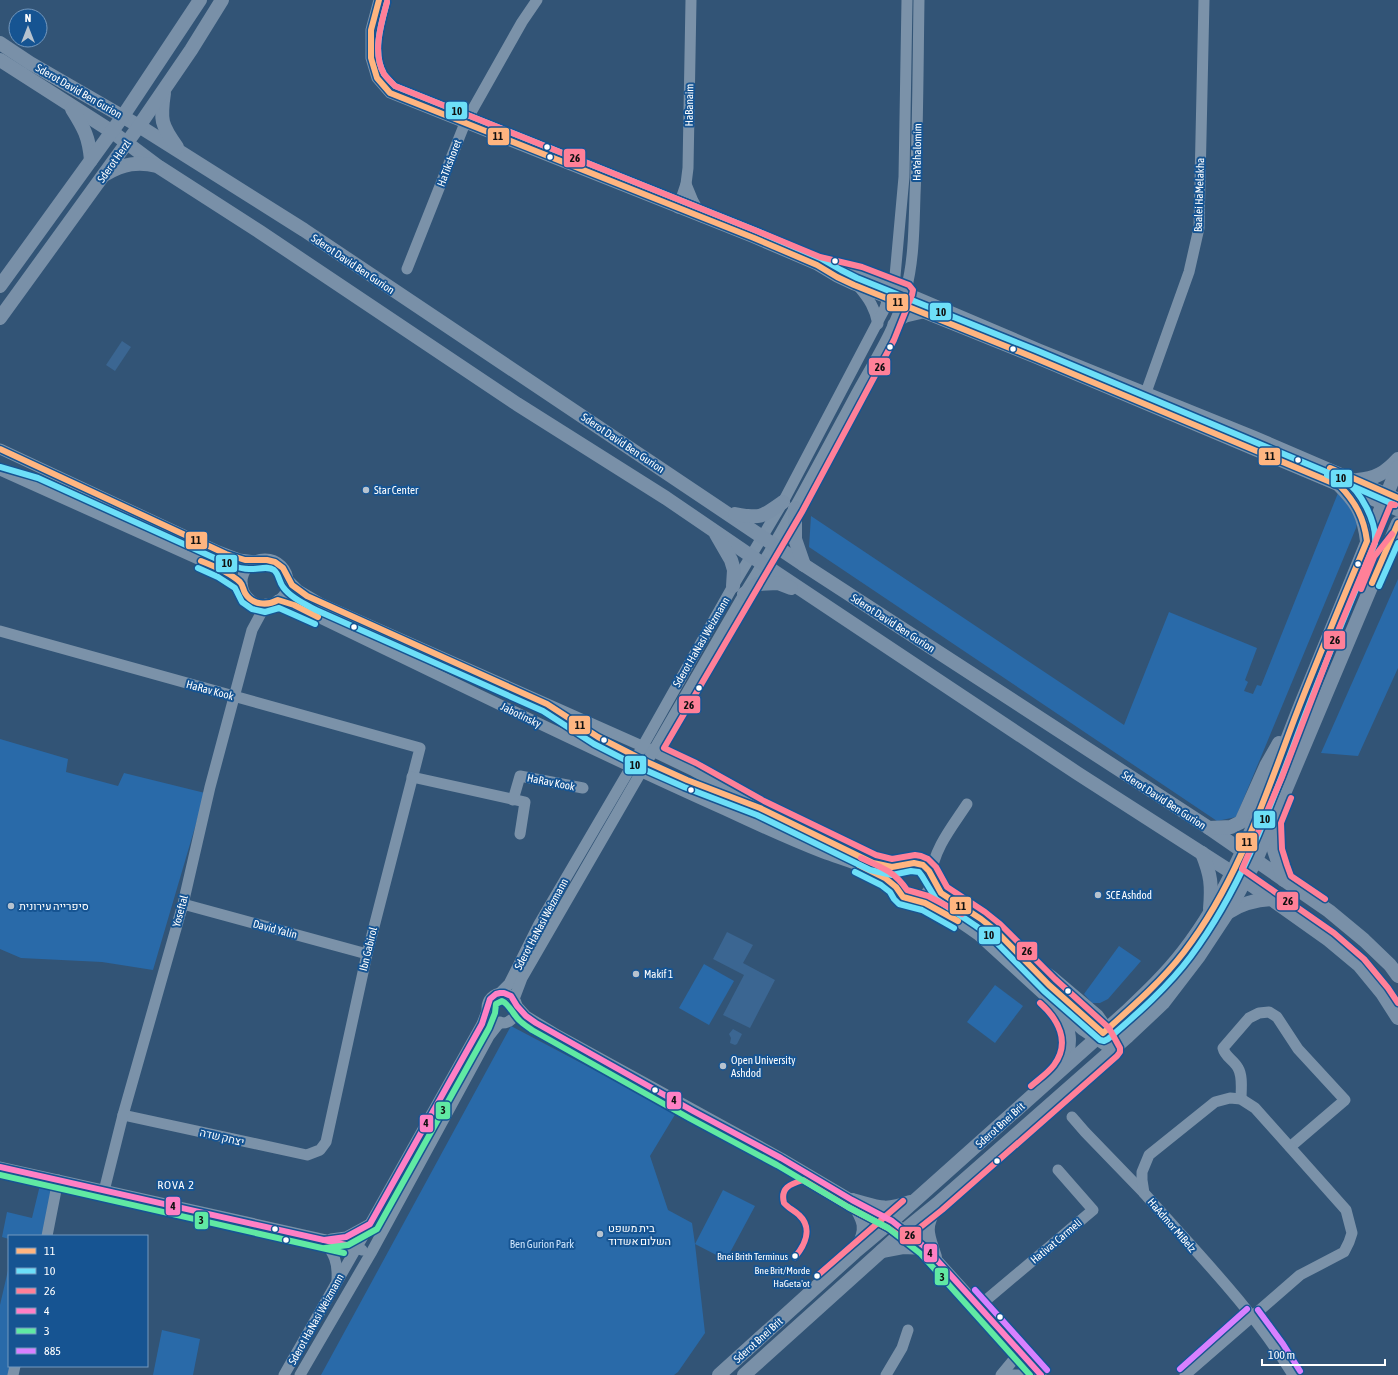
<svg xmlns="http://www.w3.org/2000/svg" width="1398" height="1375" font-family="'Asap Condensed',Heebo,sans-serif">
<rect width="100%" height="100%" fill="#325476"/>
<g fill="#296aa9">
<path d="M1338,493L1342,495L1358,521L1356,528L1236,817L1217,821L809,547L811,516L1124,725L1169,612L1257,648L1245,680L1248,682L1244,691L1253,694L1257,685L1261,686Z"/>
<path d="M1398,579V668L1358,756L1321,753Z"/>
<path d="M0,739L68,759L66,772L118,786L124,773L205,793L153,970L102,962L21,958L0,949Z"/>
<path d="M1119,946L1141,961L1108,999L1100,1003H1092L1084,994Z"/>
<path d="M704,964L734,981L709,1025L679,1008Z"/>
<path d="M995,985L1023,1006L995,1043L967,1022Z"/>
<path d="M511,1026L676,1113L650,1156L668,1210L692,1223L695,1244L723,1190L755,1206L726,1260L695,1244L705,1333L678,1372L674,1375H321Z"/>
<path d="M40,1185L55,1188L43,1236H9V1239L2,1237L7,1212L32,1218Z"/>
<path d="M9,1266V1366H13L11,1375H0V1305Z"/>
<path d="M162,1330L200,1339L193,1375H153Z"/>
</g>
<g fill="#3b6692">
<path d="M122,341L131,347L115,371L106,365Z"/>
<path d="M727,932L753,945L743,963L775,980L750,1028L723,1015L744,975L713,959Z"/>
<path d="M733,1029L742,1034L737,1044L735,1045L730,1043L731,1038L729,1034Z"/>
</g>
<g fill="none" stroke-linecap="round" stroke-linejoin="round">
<g stroke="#7b92a9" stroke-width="11">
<path d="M379,0L371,30V58L377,78L390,93L754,238L817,265L837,277L854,285L1035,358L1398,511"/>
<path d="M686,184L693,201L702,217"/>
<path d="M678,208L686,184L688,168L691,0"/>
<path d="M825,267L859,275L905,292L1039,349L1254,436L1398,498"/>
<path d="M407,269L465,123L522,22L537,0"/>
<path d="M859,287C869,299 875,308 878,324"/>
<path d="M893,324L906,317L923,313"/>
<path d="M1144,398L1189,272L1199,228L1204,0"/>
<path d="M0,449L218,551L239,559L255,561"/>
<path d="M0,470L218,568L242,584"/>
<circle cx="265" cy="582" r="23"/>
<path d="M288,580L298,590L320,603L642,746L692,770L760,808L873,863L889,867L904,865"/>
<path d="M278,600L291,603L312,614C449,680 586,748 725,810C757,825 790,840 823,853C850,863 874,868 896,887"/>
<path d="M0,631L420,748L367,954L326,1142L320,1150L307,1155L123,1115"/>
<path d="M412,777L525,802L520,834"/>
<path d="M513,800L520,776L583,788"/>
<circle cx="913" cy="881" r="18"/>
<path d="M931,876C934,848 952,827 967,804"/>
<path d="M932,878L941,893L981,919L995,930L1015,950L1052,976L1098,1015L1108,1029L1112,1050"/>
<path d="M915,899C939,908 958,921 978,935L1082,1030L1112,1050"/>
<path d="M183,904L367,954"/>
<path d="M500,993L509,984L539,924L631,767L733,586L783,502L885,308L895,276L904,177L907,0"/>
<circle cx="502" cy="1008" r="15"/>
<path d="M514,999L522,978L744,594C784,530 819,463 855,396C873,363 897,326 906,290C914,260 914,226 915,195C918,130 918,65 919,0"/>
<path d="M517,1006L526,1016L554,1033L781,1158L852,1200L892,1221L926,1248L1041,1375"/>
<path d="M1241,1099C1241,1090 1243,1076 1238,1068C1234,1060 1225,1057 1223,1048L1249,1018L1259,1013L1269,1012L1277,1017L1298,1049L1345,1100L1290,1147"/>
<path d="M1072,1117L1085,1132L1144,1193"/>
<path d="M0,1167L340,1243L362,1250"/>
<path d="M104,1191L123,1115L183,904L210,787L252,630L266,604"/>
<path d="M47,1236L58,1180"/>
<path d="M331,1239L346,1237L368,1225"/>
<path d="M324,1240C334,1254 338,1262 337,1280"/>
<path d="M979,1306L1093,1210L1058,1170"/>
<path d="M13,1375L15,1366"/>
<path d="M284,1375L370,1224L482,1024L487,1011"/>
<path d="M300,1375L371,1253L489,1036L500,1022"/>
<path d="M886,1375L902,1348L908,1330"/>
<path d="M1001,1375L1020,1352"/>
<path d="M1012,1375H1021"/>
<path d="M1185,1375L1300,1275L1344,1252L1349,1242L1352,1233L1346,1210L1255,1108L1241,1099L1230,1098L1215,1102L1149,1155L1142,1172V1180L1144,1193C1196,1252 1252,1308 1293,1375"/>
</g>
<g stroke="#7990a8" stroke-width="14">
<path d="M0,43L30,63L139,126L304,230L804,565L1209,828L1329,911L1364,940L1390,965L1398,976"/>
<path d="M0,60L111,131L159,167L260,232L517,404L666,498L751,556L1077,773L1253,886L1329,940L1359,965L1382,993L1398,1018"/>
<path d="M164,93C160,120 161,125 177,147"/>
<path d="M72,109C84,128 89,137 91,160"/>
<path d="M106,174C123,164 138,161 157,166"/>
<path d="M0,286L123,116L200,0"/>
<path d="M0,318L139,126L191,50L222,0"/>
<path d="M1357,480C1376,479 1386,472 1398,459"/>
<path d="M1340,486C1358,504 1364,516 1367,541"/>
<path d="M795,508V539L804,565"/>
<path d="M735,514C761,519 762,517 783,502"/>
<path d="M716,534L731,560L734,570L733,586"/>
<path d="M744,594L758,584L778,583L791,588"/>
<path d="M1273,825L1274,850L1284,880"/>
<path d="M1209,828L1231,827L1241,822L1266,766L1279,743"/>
<path d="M1202,853C1211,875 1212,885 1210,909"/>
<path d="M1229,912C1242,903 1256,900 1272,899"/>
<path d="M1056,1007C1071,1028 1073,1044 1062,1067"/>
<path d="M852,1200C878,1207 884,1212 910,1202"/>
<path d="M852,1200C864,1220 869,1227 857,1249"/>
<path d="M882,1251L903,1247L926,1248"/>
<path d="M935,1257C928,1235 923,1229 935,1208"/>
<path d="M719,1375L855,1252L892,1221L1126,1012C1146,993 1166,974 1183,952C1240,879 1267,789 1301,704C1333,625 1365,546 1398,467"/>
<path d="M744,1375L905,1230L937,1204L1128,1036L1163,1003L1199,956L1228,912L1256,860L1398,523"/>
</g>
<defs>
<g id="bus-1">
<path d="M0,449L226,554L245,560H267L275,562L283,568L292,585L307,596L547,704L598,737L647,762L687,780L760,808L873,863L892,867L914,863L923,865L929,871L941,893L981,919L995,930L1049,985L1103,1033C1131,1008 1161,982 1184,952C1237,883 1264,800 1294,720C1317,660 1342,601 1367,541C1364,518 1356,503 1340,486L1035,358L854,285L837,277L817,265L754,238L390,93L377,78L371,58V30L379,0"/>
<path d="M1330,468L1398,498"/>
<path d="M201,561C214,566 229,572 240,582C243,585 243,589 245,593C252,605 267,606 278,600L294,605L318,617"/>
<path d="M1372,583L1398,523"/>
<path d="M859,865L885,878L896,887L903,897L925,903L958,921"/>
</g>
<g id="bus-2">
<path d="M0,467L38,478L230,565C236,567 243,569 249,569C257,570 267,565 274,570C279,574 279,582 283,587C291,598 305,604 316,610L543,711L594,744L643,769L684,787L757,815L870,870L892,875L911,871L919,872L922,876L936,899L976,926L990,936L1044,991L1100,1040L1104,1041L1108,1039C1137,1014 1168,987 1191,956C1244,885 1272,802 1303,720C1326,660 1351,602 1375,543C1377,522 1361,491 1343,479L1038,351L857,278L841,270L820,258L757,231L395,86C392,83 387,78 384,74C372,53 381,24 387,2"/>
<path d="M1327,475L1395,505"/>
<path d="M198,568L218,577L235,588L242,602L252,609L265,612L279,608L315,624"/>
<path d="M1379,586L1398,543"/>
<path d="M855,872L881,885L890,892L894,899L899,904L922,910L954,928"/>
</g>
<g id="bus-3">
<path d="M387,2C381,24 372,53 384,74C387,78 392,83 395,86L757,231L820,257L862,267L909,285L913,290L912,295L894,340L802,512L664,748L696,763L764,801L876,855L892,859L915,855L921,856L928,859L936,867L947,887L985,912L1000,924L1055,979L1109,1028L1120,1048V1052L1117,1056L942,1210L908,1237H901L888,1228L848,1207L803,1180C790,1184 780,1188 784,1203C788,1208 794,1210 799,1215C813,1228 805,1245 795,1257"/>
<path d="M1395,505L1391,504L1338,631L1282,777L1242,869L1334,933L1364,959L1388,988L1398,1003"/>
<path d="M1361,589L1374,557L1392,534"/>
<path d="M1291,798L1281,823L1282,849L1287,865L1291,876L1325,899"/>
<path d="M861,858C881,867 894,871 907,890L928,896L962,914"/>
<path d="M1031,1086C1039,1079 1048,1073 1054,1065C1071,1042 1058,1019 1040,1003"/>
<path d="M817,1276L903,1201"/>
</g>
<g id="bus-4">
<path d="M0,1167L346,1245"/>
<path d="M324,1240L346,1237L370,1224L482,1024L490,999L496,994L500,993H504L511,996L517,1006L526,1016L536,1023L693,1111L781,1158L852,1200L892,1221L926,1248L1041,1375"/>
</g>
<g id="bus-5">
<path d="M0,1175L344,1253"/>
<path d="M325,1248L348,1245L377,1229L489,1028L495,1013L496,1004L502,1001C508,1003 514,1015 519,1020C523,1024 528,1027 532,1030L689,1118L777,1165L848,1207L888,1228L921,1254L1030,1375"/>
</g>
<g id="bus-6">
<path d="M975,1290L1047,1370"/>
<path d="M1258,1310L1283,1344L1300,1371"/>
<path d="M1180,1369L1247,1309"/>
</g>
</defs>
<use href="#bus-1" stroke="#165492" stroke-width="9"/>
<use href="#bus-2" stroke="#165492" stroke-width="9"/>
<use href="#bus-3" stroke="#165492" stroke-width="9"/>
<use href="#bus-4" stroke="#165492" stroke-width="9"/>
<use href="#bus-5" stroke="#165492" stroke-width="9"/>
<use href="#bus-6" stroke="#165492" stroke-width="9"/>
<use href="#bus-1" stroke="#ffb580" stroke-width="6"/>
<use href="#bus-2" stroke="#6ddff8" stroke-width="6"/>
<use href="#bus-3" stroke="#ff8098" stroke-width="6"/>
<use href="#bus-4" stroke="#ff80c5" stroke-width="6"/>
<use href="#bus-5" stroke="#60e9a3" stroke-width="6"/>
<use href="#bus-6" stroke="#d880ff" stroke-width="6"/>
</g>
<g fill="#fff" stroke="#165492" stroke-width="1.5">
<circle cx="547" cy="147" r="3.5"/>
<circle cx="550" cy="157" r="3.5"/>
<circle cx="835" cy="261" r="3.5"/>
<circle cx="890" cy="347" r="3.5"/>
<circle cx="1013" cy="349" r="3.5"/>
<circle cx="1298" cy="460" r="3.5"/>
<circle cx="1358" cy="564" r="3.5"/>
<circle cx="354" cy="627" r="3.5"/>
<circle cx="699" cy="688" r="3.5"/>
<circle cx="604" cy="740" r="3.5"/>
<circle cx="691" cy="790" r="3.5"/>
<circle cx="1068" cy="991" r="3.5"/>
<circle cx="655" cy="1090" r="3.5"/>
<circle cx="997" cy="1161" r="3.5"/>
<circle cx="275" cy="1229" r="3.5"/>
<circle cx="286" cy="1240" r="3.5"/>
<circle cx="795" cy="1256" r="3.5"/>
<circle cx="817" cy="1276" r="3.5"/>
<circle cx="1000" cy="1317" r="3.5"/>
</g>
<g fill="#b7c3cf" stroke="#165492" stroke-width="1.5">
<circle cx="366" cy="490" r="4"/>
<circle cx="1098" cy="895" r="4"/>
<circle cx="11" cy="906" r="4"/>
<circle cx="636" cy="974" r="4"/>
<circle cx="723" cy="1066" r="4"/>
<circle cx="600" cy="1234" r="4"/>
</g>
<g text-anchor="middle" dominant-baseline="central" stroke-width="4" stroke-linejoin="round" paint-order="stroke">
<g font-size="10" fill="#fff" stroke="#165492" text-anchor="end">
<text x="788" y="1256">Bnei Brith Terminus</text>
<text x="810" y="1270">Bne Brit/Morde<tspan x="810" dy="13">HaGeta'ot</tspan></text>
</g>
<g font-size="11" fill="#fff" stroke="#165492">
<text transform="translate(79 91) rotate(30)">Sderot David Ben Gurion</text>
<text transform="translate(689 105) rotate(-89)">HaBanaim</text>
<text transform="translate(917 152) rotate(-89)">HaYahalomim</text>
<text transform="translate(114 161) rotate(-55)">Sderot Herzl</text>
<text transform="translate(449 163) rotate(-69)">HaTikshoret</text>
<text transform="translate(1199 195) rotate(-88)">Baalei HaMelakha</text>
<text transform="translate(353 264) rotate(34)">Sderot David Ben Gurion</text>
<text transform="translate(623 443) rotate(34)">Sderot David Ben Gurion</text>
<text transform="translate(893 623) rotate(33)">Sderot David Ben Gurion</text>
<text transform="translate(701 642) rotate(-60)">Sderot HaNasi Weizmann</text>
<text transform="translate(210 690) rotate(15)">HaRav Kook</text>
<text transform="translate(521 715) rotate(26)">Jabotinsky</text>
<text transform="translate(551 782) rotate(11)">HaRav Kook</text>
<text transform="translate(1164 800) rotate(33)">Sderot David Ben Gurion</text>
<text transform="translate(180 911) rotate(-75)">Yoseftal</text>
<text transform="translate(541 924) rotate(-62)">Sderot HaNasi Weizmann</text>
<text transform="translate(275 929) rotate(15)">David Yalin</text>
<text transform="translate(368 949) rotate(-76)">Ibn Gabirol</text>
<text transform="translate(1000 1125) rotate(-42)">Sderot Bnei Brit</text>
<text transform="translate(222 1137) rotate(13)">יצחק שדה</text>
<text transform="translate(1172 1225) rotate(49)">HaAdmor MiBelz</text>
<text transform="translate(1056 1241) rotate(-40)">Hativat Carmeli</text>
<text transform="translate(316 1319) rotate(-61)">Sderot HaNasi Weizmann</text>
<text transform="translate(758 1340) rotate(-42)">Sderot Bnei Brit</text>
</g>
<g font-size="11" fill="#fff" stroke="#165492" text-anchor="start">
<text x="374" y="490">Star Center</text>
<text x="1106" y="895">SCE Ashdod</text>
<text x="19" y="906">סיפרייה עירונית</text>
<text x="644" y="974">Makif 1</text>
<text x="731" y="1060">Open University<tspan x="731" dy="13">Ashdod</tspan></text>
<text x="608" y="1228">בית משפט<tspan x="608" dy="13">השלום אשדוד</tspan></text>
</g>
<g font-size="11" fill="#cce4fc" stroke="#165492">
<text x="542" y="1244">Ben Gurion Park</text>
</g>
<g font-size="12" letter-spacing="1" fill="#fff" stroke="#165492">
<text x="176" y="1185">ROVA 2</text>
</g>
</g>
<g stroke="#165492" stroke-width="1.5">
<rect x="445" y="101" width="23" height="19" rx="4" fill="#6ddff8"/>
<rect x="487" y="127" width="23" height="19" rx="4" fill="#ffb580"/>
<rect x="563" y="148" width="23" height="20" rx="4" fill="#ff8098"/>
<rect x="886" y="293" width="23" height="19" rx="4" fill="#ffb580"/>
<rect x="929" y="302" width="23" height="19" rx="4" fill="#6ddff8"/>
<rect x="868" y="357" width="23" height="19" rx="4" fill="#ff8098"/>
<rect x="1258" y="447" width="23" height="19" rx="4" fill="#ffb580"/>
<rect x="1330" y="469" width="23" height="19" rx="4" fill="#6ddff8"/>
<rect x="185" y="531" width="23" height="19" rx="4" fill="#ffb580"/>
<rect x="215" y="554" width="23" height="19" rx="4" fill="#6ddff8"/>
<rect x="1323" y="630" width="23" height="20" rx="4" fill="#ff8098"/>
<rect x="678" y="695" width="23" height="19" rx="4" fill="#ff8098"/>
<rect x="568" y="715" width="23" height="20" rx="4" fill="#ffb580"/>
<rect x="624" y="755" width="23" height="20" rx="4" fill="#6ddff8"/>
<rect x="1253" y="810" width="23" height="19" rx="4" fill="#6ddff8"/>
<rect x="1235" y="832" width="23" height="20" rx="4" fill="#ffb580"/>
<rect x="1276" y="891" width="23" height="20" rx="4" fill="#ff8098"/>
<rect x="949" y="896" width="23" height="19" rx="4" fill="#ffb580"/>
<rect x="978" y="926" width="23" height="19" rx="4" fill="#6ddff8"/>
<rect x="1016" y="941" width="22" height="20" rx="4" fill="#ff8098"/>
<rect x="666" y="1091" width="16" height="19" rx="4" fill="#ff80c5"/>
<rect x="435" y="1101" width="16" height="19" rx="4" fill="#60e9a3"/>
<rect x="419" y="1114" width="15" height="19" rx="4" fill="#ff80c5"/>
<rect x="165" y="1196" width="16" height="20" rx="4" fill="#ff80c5"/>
<rect x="194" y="1211" width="15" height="19" rx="4" fill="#60e9a3"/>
<rect x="899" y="1226" width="23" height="19" rx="4" fill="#ff8098"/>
<rect x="923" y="1243" width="15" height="20" rx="4" fill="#ff80c5"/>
<rect x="934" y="1267" width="15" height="19" rx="4" fill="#60e9a3"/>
</g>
<g font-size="11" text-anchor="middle" font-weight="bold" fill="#111">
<text x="457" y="115">10</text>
<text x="498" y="140">11</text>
<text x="575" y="162">26</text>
<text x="898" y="306">11</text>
<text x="941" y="316">10</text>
<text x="880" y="371">26</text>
<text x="1270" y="460">11</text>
<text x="1341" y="482">10</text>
<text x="196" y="544">11</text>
<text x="227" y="567">10</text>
<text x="1335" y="644">26</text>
<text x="689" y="709">26</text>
<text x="580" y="729">11</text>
<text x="635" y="769">10</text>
<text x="1265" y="823">10</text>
<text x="1247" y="846">11</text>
<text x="1288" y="905">26</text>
<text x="961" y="910">11</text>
<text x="989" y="939">10</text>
<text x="1027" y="955">26</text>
<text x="674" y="1104">4</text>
<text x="443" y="1114">3</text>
<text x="426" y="1127">4</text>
<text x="173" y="1210">4</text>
<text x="201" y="1224">3</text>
<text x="910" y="1239">26</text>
<text x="930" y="1257">4</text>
<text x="942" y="1281">3</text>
</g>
<rect x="8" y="1235" width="140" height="132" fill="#165492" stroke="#7398be"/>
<rect x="16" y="1248" width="20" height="6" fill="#ffb580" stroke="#7398be"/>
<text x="44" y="1255" font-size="12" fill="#ffffff">11</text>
<rect x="16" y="1268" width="20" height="6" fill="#6ddff8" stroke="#7398be"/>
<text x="44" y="1275" font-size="12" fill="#ffffff">10</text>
<rect x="16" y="1288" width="20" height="6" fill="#ff8098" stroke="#7398be"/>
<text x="44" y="1295" font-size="12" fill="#ffffff">26</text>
<rect x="16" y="1308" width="20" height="6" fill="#ff80c5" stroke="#7398be"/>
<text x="44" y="1315" font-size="12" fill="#ffffff">4</text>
<rect x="16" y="1328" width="20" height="6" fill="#60e9a3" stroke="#7398be"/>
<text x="44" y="1335" font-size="12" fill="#ffffff">3</text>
<rect x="16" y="1348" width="20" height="6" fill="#d880ff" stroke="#7398be"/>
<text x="44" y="1355" font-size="12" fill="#ffffff">885</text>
<g transform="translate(28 28)"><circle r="19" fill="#165492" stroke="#7398be"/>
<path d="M0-3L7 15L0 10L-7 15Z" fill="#b7c3cf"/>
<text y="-6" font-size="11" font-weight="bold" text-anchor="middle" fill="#ffffff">N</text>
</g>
<path d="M1262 1359v6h123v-6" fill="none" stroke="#ffffff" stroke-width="2"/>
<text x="1268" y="1359" font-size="12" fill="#ffffff" stroke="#165492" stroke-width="3" paint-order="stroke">100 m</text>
</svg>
